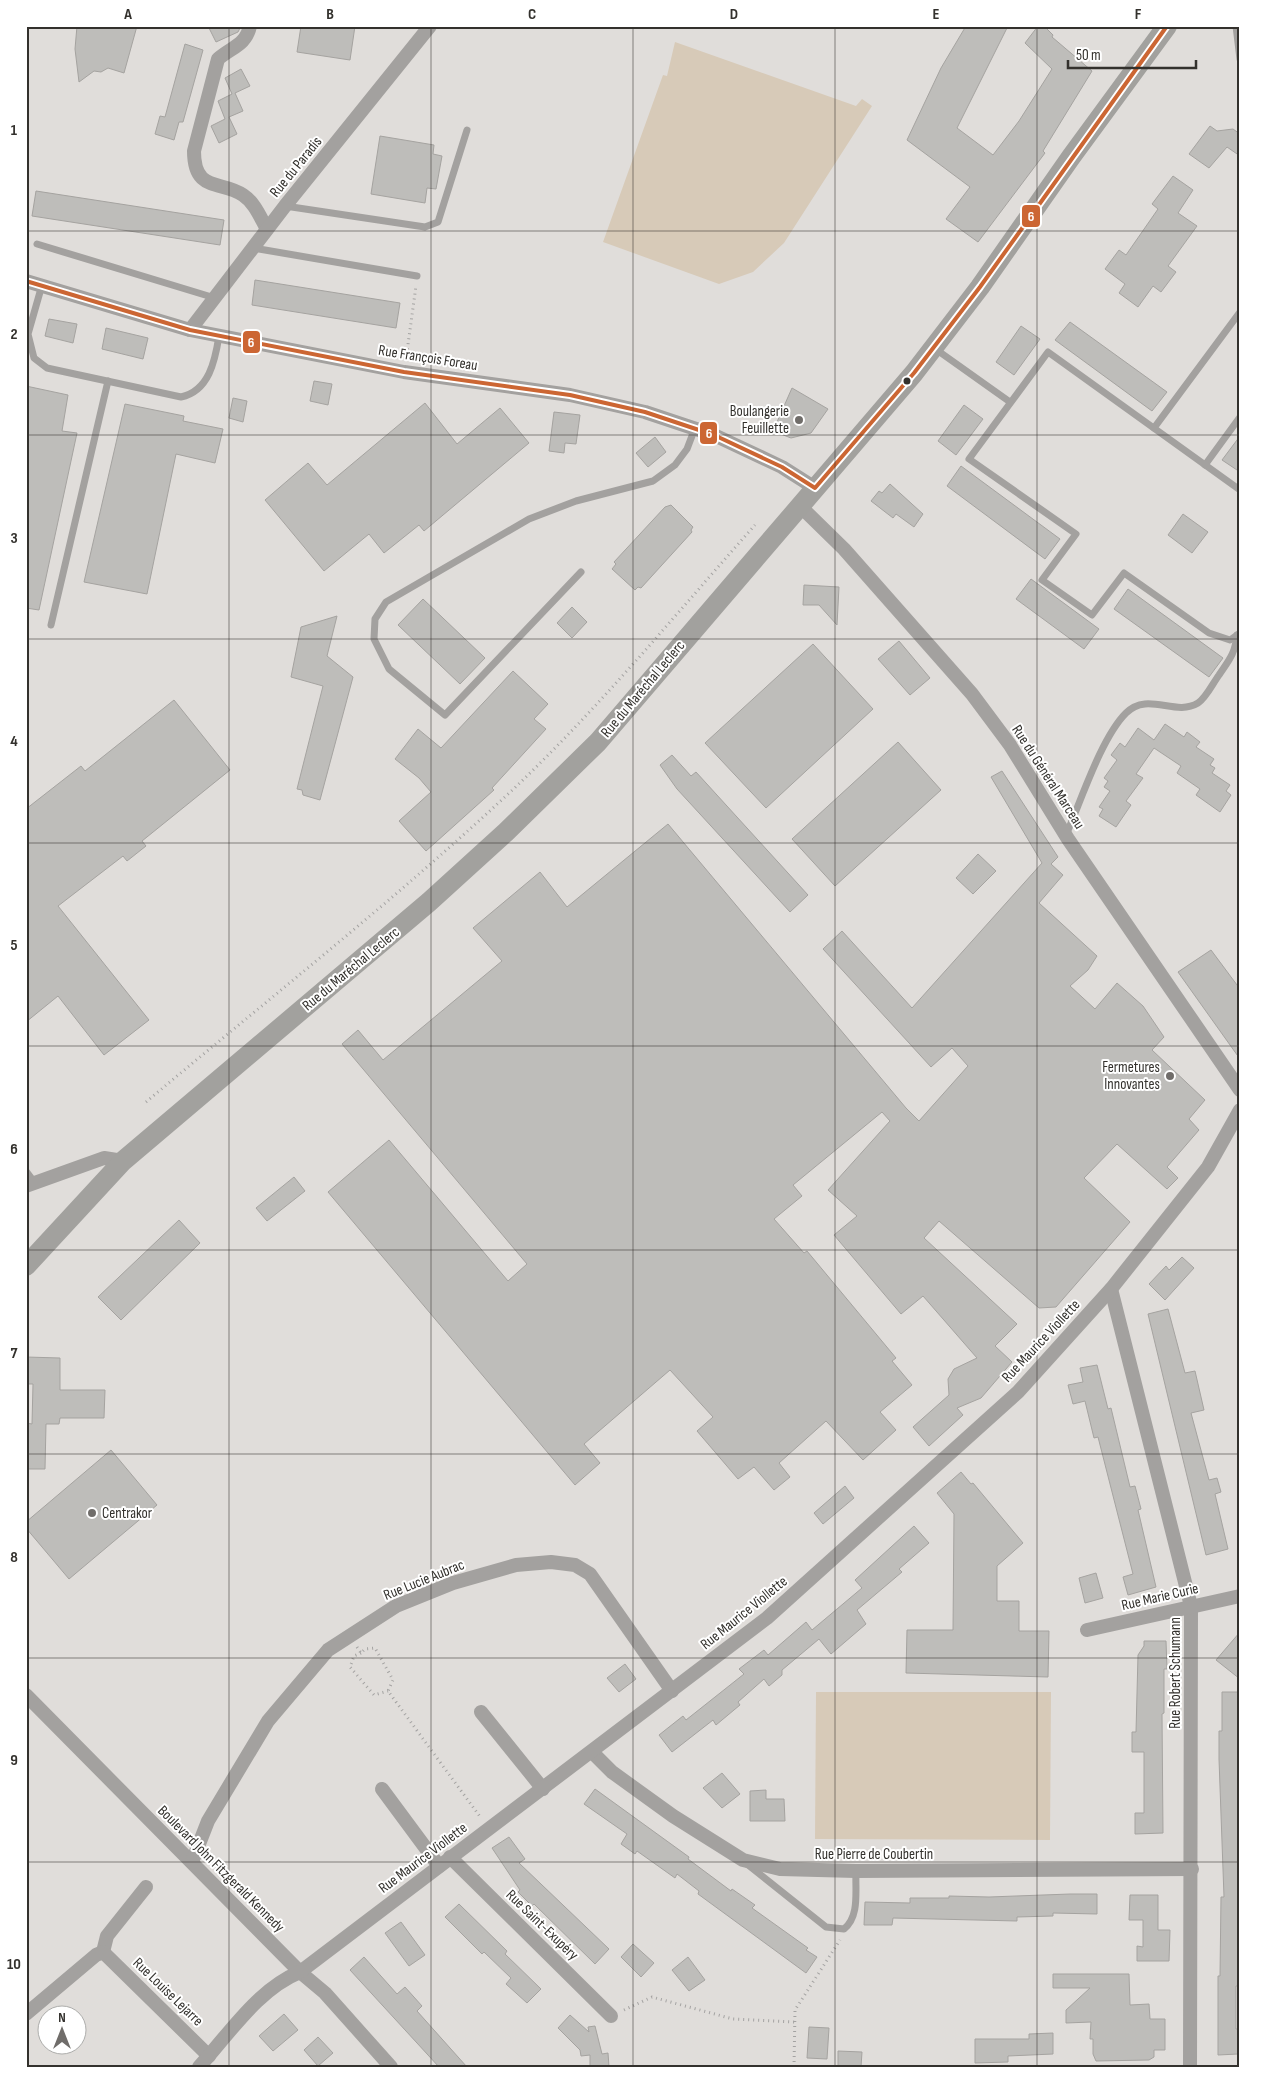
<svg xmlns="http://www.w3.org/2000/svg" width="1266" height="2093" font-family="'Sofia Sans Condensed',sans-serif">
<rect width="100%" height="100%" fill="#e0ddda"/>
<g fill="#d7cab8">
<path d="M675,42L856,106L862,99L872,106L784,243L753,272L719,284L603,242L663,75L667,76Z"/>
<path d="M816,1692H1051L1050,1840L815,1839Z"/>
</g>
<g fill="#bebdba" stroke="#a5a3a0">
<path d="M77,26H137L124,73L108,68L101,72L94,71L79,82L75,49Z"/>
<path d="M208,26H241L238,32L216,42Z"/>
<path d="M301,26H355L350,60L297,52Z"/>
<path d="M966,26H1008L957,128L993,155L1019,121L1052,69L1025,43L1038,26H1044L1053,35L1052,37L1092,71L1043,151L1045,153L978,242L946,219L970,187L907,140L941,68Z"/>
<path d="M185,44L203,50L183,122H179L174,140L155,134L160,116L165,117Z"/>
<path d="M241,69L250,86L235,93L243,111L229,117L237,134L219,143L211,126L225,119L218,101L232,94L225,78Z"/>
<path d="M1210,126L1217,131L1233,129L1240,134V156L1227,147L1209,168L1189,154Z"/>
<path d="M380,136L434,145L433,154L442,156L436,189L427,188L425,203L371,194Z"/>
<path d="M1173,176L1193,190L1178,213L1197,226L1168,266L1176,272L1161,292L1153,286L1138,307L1119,293L1125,284L1105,269L1119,250L1126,255L1158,209L1152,204Z"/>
<path d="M36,191L224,220L220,245L32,216Z"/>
<path d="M255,280L400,303L396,328L252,305Z"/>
<path d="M49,319L77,324L73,343L45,336Z"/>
<path d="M1070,322L1167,392L1152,411L1055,340Z"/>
<path d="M1021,326L1040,339L1014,375L996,362Z"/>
<path d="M106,328L148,338L143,359L102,349Z"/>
<path d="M314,381L332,384L328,405L310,401Z"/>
<path d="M26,386L68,395L62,431L77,433L39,610L26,608Z"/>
<path d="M792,388L828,409L811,433L791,438L773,431Z"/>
<path d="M233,398L247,401L243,422L229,418Z"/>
<path d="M425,403L457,444L500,408L529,443L424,531L419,525L384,553L369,534L324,571L265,500L308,463L327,485Z"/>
<path d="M125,404L184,416L183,421L223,429L215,463L176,454L147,594L84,582Z"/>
<path d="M964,405L983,419L956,455L938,441Z"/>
<path d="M554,412L580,415L576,444L565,443L564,453L549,451Z"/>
<path d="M1240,436V472L1222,460Z"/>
<path d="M655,437L666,452L648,467L636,453Z"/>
<path d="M961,466L1060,539L1045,559L947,486Z"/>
<path d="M890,484L923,514L914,527L896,514L893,518L871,501L879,491L882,493Z"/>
<path d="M671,505L693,527L691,530L692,532L641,588L638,587L635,590L612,569L616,564L614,562L665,507Z"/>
<path d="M1183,514L1208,532L1192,553L1168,535Z"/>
<path d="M1031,579L1099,629L1084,649L1016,599Z"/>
<path d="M804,585L839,587L837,625L819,605H803Z"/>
<path d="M1128,589L1223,658L1209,677L1114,609Z"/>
<path d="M423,599L485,658L460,684L398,625Z"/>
<path d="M572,607L587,622L572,638L557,623Z"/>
<path d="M337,616L327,656L353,677L320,800L303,795L302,790L297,789L323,686L291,677L301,627Z"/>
<path d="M899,641L930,678L910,695L878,659Z"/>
<path d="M813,644L873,709L766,808L705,743Z"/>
<path d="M513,671L548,704L534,719L546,729L492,788L494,790L426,851L399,821L431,792L419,778L395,759L418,729L441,748Z"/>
<path d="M174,700L230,770L142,841L146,846L127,861L123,856L58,906L149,1020L104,1055L58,996L26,1022V809L81,766L85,771Z"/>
<path d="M1165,724L1184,737L1187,732L1200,742L1196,747L1214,759L1210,765L1215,768L1212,773L1230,785L1226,791L1231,795L1220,812L1196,795L1200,789L1177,773L1181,766L1154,748L1136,774L1143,778L1126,801L1131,805L1116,827L1099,816L1103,809L1099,807L1110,791L1104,787L1108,781L1104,778L1117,760L1111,755L1120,743L1125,747L1138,728L1154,740Z"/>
<path d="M898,742L941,790L835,886L792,839Z"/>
<path d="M672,755L691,776L696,772L808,895L790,912L677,789L660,765Z"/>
<path d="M1002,771L1058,857L1051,864L1063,875L1039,903L1097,956L1088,970L1070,986L1095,1009L1117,983L1143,1006L1164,1037L1152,1050L1205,1100L1189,1119L1199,1130L1167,1167L1178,1178L1167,1189L1117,1144L1084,1178L1130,1222L1056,1307L1039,1308L939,1221L924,1238L1017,1324L995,1346L1012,1362L981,1398L957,1408L963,1415L929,1446L913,1427L949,1395L948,1379L954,1369L977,1358L923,1296L901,1314L834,1235L857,1216L828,1190L890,1121L882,1112L793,1185L802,1196L774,1219L804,1253L807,1251L896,1358L892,1361L912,1385L880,1412L896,1430L863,1460L826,1421L779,1463L790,1477L774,1490L754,1467L738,1479L697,1431L713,1417L670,1370L584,1444L600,1463L575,1485L328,1192L389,1140L508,1281L527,1264L342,1044L358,1030L383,1060L502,961L473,928L540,872L567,907L668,824L906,1108L919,1121L968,1066L952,1048L931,1067L823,949L842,931L912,1008L1042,863L991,777Z"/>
<path d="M978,854L996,871L973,894L956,878Z"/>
<path d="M1211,950L1240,989V1059L1178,972Z"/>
<path d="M294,1177L305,1191L267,1221L256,1208Z"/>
<path d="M179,1220L200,1243L121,1320L98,1297Z"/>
<path d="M1182,1257L1194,1268L1165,1300L1149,1284L1166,1266L1169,1270Z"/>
<path d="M1168,1309L1185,1373L1195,1371L1204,1410L1191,1413L1209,1480L1217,1478L1221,1492L1215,1494L1228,1549L1206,1555L1148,1314Z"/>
<path d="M26,1357L60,1358V1390H105L104,1418H60L59,1424H46L45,1469H26V1423L32,1424L33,1384H26Z"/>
<path d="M1097,1365L1108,1409L1111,1408L1130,1487L1135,1486L1141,1509L1138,1510L1156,1587L1128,1595L1123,1577L1133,1574L1098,1437L1094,1438L1085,1401L1073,1404L1068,1385L1083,1382L1080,1368Z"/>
<path d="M111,1450L157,1505L69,1579L26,1528V1522Z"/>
<path d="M961,1472L971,1484L973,1483L1023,1543L997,1566V1601H1019V1631H1049L1048,1677L906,1673L907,1630H953L954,1514L937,1493Z"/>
<path d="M845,1486L854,1498L823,1524L814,1513Z"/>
<path d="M914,1526L929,1543L899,1569L902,1572L857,1610L866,1624L831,1654L819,1639L782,1670V1675L769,1686L764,1679L738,1702L740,1705L716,1725L713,1720L672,1752L659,1735L683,1716L686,1720L744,1674L739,1669L764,1650L768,1655L806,1622L812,1630L862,1588L855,1580Z"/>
<path d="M1096,1573L1103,1598L1085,1603L1079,1578Z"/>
<path d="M1240,1632V1679L1216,1660Z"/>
<path d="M1144,1641H1166L1167,1669H1164V1713L1162,1714L1163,1833L1135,1834V1813H1144V1752H1132V1732H1136L1138,1655L1144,1646Z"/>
<path d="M625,1664L636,1679L619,1692L607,1678Z"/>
<path d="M1222,1692H1240V1877H1238L1240,1986H1236V2029H1240L1238,2054L1218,2055V1976H1220L1221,1897H1224L1219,1759V1731H1222Z"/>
<path d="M722,1773L740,1794L722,1808L703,1788Z"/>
<path d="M595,1789L689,1857L688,1859L731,1891L732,1889L755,1905L752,1908L808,1948L806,1950L817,1957L806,1973L698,1894L699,1891L677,1874L675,1878L637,1851L635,1854L621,1844L627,1834L584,1804Z"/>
<path d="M766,1790V1799H784L785,1821H750V1791Z"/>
<path d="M509,1837L525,1859L519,1863L609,1949L595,1964L534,1904L532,1906L518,1892L520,1890L492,1848Z"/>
<path d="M1070,1894H1097V1914L1053,1913V1916L1017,1917V1921L893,1918L892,1925H864L865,1902L910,1903V1898H949V1896L989,1897Z"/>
<path d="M1130,1895H1158V1930H1170L1169,1961H1137V1946L1143,1947V1920H1129Z"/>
<path d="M459,1904L507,1951L505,1954L541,1989L527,2003L506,1984L511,1978L484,1952L482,1954L445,1917Z"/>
<path d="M401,1922L425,1955L409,1966L385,1933Z"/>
<path d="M633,1944L654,1963L641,1977L621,1957Z"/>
<path d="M364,1957L397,1994L405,1987L422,2006L417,2011L467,2067H439L350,1970Z"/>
<path d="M688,1957L705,1980L689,1991L672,1970Z"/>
<path d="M1053,1974H1129L1130,2005L1149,2004L1150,2019H1165V2050H1154V2057L1149,2060L1096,2061L1093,2054V2039H1090L1091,2022L1066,2023V2010L1090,1988H1053Z"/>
<path d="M284,2014L298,2030L273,2051L259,2036Z"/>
<path d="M570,2015L589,2032L588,2027L595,2026L602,2054L608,2053L609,2067H590V2055L581,2056L580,2050L558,2028Z"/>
<path d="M809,2027L829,2028L827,2059L807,2058Z"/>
<path d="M1053,2033V2054L1008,2056V2062L975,2063V2039H1029V2034Z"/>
<path d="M318,2037L333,2053L318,2066L304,2050Z"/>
<path d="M838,2051L862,2052L861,2067H838Z"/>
</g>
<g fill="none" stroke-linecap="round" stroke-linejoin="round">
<g stroke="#a4a3a2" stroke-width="3" stroke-dasharray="1 4" stroke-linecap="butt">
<path d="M406,359L416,286"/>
<path d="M146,1102C266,1001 391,903 506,796C595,713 674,616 755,525"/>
<path d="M357,1647L361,1653L365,1649L375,1648L393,1680L388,1691L481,1818"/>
<path d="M361,1653L354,1656L350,1667L374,1695L388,1691"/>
<path d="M624,2010L652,1997L733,2019L795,2022"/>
<path d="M794,2067L795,2010L840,1940"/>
</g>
<g stroke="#a3a19f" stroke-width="7">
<path d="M1236,26L1240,59"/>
<path d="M285,206L425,227L438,222L467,130"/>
<path d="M37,244L215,298"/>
<path d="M253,248L417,276"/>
<path d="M42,285L28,334L34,358L47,368L181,397C209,391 215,361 219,336"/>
<path d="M934,348L1010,402"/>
<path d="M1154,428L1240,312"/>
<path d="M1205,465L1240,417"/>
<path d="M1240,490L1048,352L969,459L1076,534L1042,580L1092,615L1124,573L1209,633L1230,640L1240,633"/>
<path d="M581,572L445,715L389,669L374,639L375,619L386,602L529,519L576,501L653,481L675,465L687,449L695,428"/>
<path d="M51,625L108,381"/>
<path d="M1066,835C1081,801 1101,738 1126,713C1148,691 1175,717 1198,703C1206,698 1213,683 1219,675C1229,660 1235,654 1237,635"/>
<path d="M26,1171L35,1183"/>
<path d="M747,1864L826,1927L844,1929C860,1916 855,1891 856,1871"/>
</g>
<g stroke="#a3a19f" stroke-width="14">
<path d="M250,26C246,45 232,47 218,59L194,151C194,193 221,180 243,195C255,203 260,217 267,229"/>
<path d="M26,281L190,330L404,372L570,395L645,412L714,435L782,467L815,488"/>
<path d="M190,330L285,206L430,26"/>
<path d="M800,506L844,549L972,694L1010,745L1068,839L1240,1090"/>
<path d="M26,1186L104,1158L123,1161"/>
<path d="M1111,1289L1191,1606L1190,2067"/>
<path d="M1087,1630L1240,1596"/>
<path d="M26,1695L300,1972L325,1993L391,2067"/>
<path d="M481,1712L543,1789"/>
<path d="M592,1752L612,1772L673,1816L743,1860L780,1869L856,1871L1192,1869"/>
<path d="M382,1789L439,1866"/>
<path d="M450,1857L611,2016"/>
<path d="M192,1862L208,1821L268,1721L328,1650L396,1606L453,1583L516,1565L551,1562L575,1565L590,1574L672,1691"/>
<path d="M103,1952L107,1936L146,1887"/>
<path d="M26,2014L96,1955L103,1952L209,2056"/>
<path d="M199,2067C229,2034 258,1989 300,1972L767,1618L1018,1392L1111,1289L1208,1167L1240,1110"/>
</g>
<path stroke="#a2a19e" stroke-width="20" d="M26,1266L123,1161L429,902L506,832L598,742L914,373L980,287L1071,157L1167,26"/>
<defs>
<path id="bus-1" d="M26,281L190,330L404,372L570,395L645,412L714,435L782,467L815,488L914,373L980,287L1167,26"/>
</defs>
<use href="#bus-1" stroke="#fff" stroke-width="8"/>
<use href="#bus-1" stroke="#c63" stroke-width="4"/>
</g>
<path fill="none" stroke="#33312d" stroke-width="1" stroke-opacity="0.55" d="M229,26V2067M431,26V2067M633,26V2067M835,26V2067M1037,26V2067M26,231H1240M26,435H1240M26,639H1240M26,843H1240M26,1046H1240M26,1250H1240M26,1454H1240M26,1658H1240M26,1862H1240"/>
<circle fill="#33312d" stroke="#fff" stroke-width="2" cx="907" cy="381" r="4.5"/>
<g fill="#706d6a" stroke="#fff" stroke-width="2">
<circle cx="799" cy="420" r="5"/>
<circle cx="1170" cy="1076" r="5"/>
<circle cx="92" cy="1513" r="5"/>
</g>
<g text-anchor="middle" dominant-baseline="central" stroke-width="4" stroke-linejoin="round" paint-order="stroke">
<g font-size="15" fill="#33312d" stroke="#fff">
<text transform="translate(296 167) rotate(-51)">Rue du Paradis</text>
<text transform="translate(428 358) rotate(9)">Rue François Foreau</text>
<text transform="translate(643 689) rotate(-50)">Rue du Maréchal Leclerc</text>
<text transform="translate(1048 777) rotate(57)">Rue du Général Marceau</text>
<text transform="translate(351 969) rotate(-40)">Rue du Maréchal Leclerc</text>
<text transform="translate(1041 1341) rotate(-47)">Rue Maurice Viollette</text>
<text transform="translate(424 1580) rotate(-22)">Rue Lucie Aubrac</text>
<text transform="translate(1160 1597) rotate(-13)">Rue Marie Curie</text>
<text transform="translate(744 1613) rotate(-39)">Rue Maurice Viollette</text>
<text transform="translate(1175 1673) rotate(-90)">Rue Robert Schumann</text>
<text x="874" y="1854">Rue Pierre de Coubertin</text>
<text transform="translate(423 1858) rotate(-37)">Rue Maurice Viollette</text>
<text transform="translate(221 1869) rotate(45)">Boulevard John Fitzgerald Kennedy</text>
<text transform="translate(542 1925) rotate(44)">Rue Saint-Exupéry</text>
<text transform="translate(168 1992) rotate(44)">Rue Louise Lejarre</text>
</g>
<g font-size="15" fill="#33312d" stroke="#fff" text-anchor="end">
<text x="789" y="411">Boulangerie<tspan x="789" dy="17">Feuillette</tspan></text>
<text x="1160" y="1067">Fermetures<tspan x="1160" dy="17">Innovantes</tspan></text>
<text x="102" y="1513" text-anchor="start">Centrakor</text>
</g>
</g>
<g stroke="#fff" stroke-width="2">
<rect x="1021" y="204" width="20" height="24" rx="5" fill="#c63"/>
<rect x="242" y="330" width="19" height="24" rx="5" fill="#c63"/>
<rect x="699" y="421" width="19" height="24" rx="5" fill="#c63"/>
</g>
<g font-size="14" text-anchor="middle" font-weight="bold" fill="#fff">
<text x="1031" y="221">6</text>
<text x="251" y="347">6</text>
<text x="709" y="438">6</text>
</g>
<rect width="1266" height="2093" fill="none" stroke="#ffffff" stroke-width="55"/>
<g transform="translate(62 2030)"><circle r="24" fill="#ffffff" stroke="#adadab"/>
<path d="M0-4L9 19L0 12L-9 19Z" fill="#706d6a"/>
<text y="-8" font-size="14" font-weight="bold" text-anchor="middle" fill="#33312d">N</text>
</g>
<path d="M1068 60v8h128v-8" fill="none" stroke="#33312d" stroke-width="2.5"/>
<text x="1076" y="60" font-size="15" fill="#33312d" stroke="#ffffff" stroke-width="4" paint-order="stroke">50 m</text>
<rect x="28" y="28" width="1210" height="2038" fill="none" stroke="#33312d" stroke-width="2"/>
<g font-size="16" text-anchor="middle" font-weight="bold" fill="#33312d">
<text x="128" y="19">A</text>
<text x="330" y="19">B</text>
<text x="532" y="19">C</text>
<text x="734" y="19">D</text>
<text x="936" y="19">E</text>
<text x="1138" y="19">F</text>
<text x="14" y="135">1</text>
<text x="14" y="339">2</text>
<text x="14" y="543">3</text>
<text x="14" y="746">4</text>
<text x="14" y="950">5</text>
<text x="14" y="1154">6</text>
<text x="14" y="1358">7</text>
<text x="14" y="1562">8</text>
<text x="14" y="1765">9</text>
<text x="14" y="1969">10</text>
</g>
</svg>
